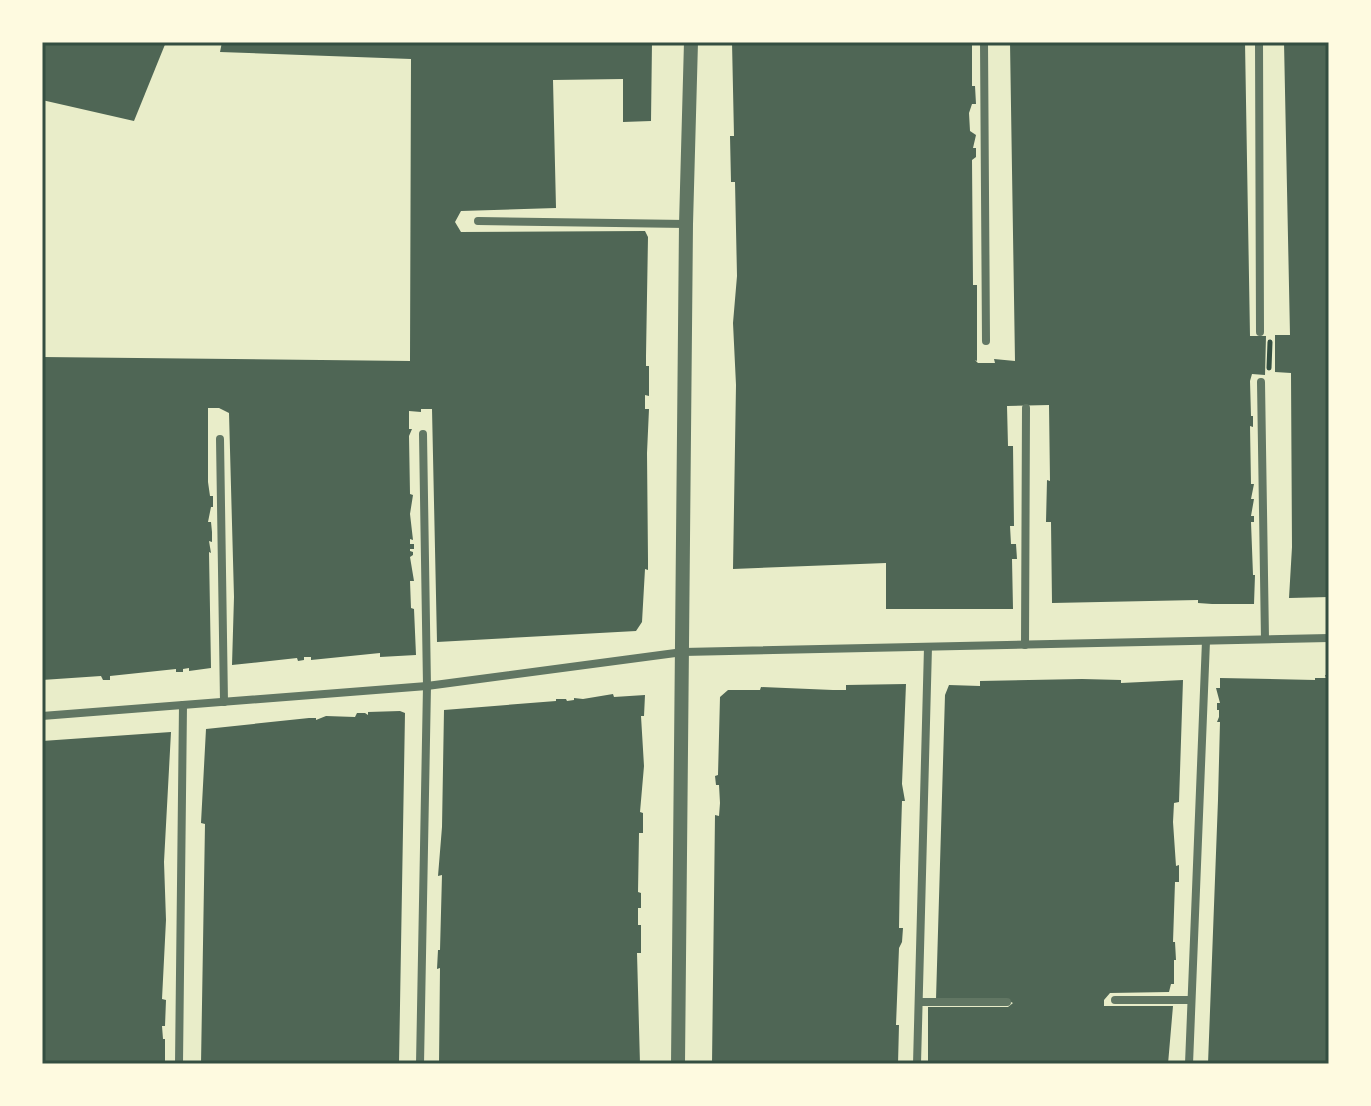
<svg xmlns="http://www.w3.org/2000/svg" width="1371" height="1106" font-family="'PT Sans',sans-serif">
<rect width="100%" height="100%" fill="#e9edc9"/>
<g fill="#4f6655">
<path d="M42,42H166L134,121L42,100Z"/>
<path d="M222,42H652L651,121L623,122V79L553,80L556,208L461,211L455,222L461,232L645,231L648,237L646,356V366H649V396L645,395V409H649L647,453L648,560V570L645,569L642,622L636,631L437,642L432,409H421V412L409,411V429H412L409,436L410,494L413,495L410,514L413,540L410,539V544H414V549H410V551L413,552V555L410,557L414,581H410L411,608L414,609L416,655L380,657V653L311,660V657H304V660L298,661L297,658L232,665L234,597L229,413L219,408H208V482L210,496H213V507H211L208,522H211L212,532V542L209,541L211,553L209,552L211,668L189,671V668L183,669V672H176V669L110,676V680H103L101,676L42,680V357L410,361L411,59L220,52Z"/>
<path d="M732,42H972V86H975L976,104H972L969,113L970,131L976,135L973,148H976V157L972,160L973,285H977V361L975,360L978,363H995L994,359L1015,361L1010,42H1245L1250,336H1266L1265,375L1252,374L1250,381L1251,416H1253V427L1250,426L1251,484H1254L1251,499H1254L1251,516H1254V522H1251L1253,575H1255L1254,604H1212L1198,603V600L1052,603L1051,522H1046L1047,480L1050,481L1049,405L1007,406L1008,446H1013L1014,526H1010L1011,544H1016L1017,559H1012L1013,609H886V563L733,569L736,385L733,323L737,276L735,182H731L730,136H734Z"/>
<path d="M1284,42H1329V597L1289,598L1292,547L1291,375V373L1275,372V335H1290Z"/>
<path d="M1325,675H1329V1064H1208L1218,800L1220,722H1217L1219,717V710H1217V703H1220L1216,688H1220V678L1315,680V678H1326Z"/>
<path d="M1082,679L1121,680V683L1183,680L1179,802L1174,803L1173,822L1176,866L1179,865V882H1175L1173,942H1175L1176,960H1174V984H1171L1169,992L1110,993L1104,1000V1006H1173L1168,1064H928V1007H1008L1013,1003L1003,998L936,999L945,695L949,685L980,686V681Z"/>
<path d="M906,684L902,784L905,801H902L900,866L899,928H903L902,942L899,948L896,1025H899L898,1064H712L715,815L719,816L720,803L719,785H716L715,776L718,775L720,697L728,690H760L761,687L833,690H846V685Z"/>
<path d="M613,694L614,697L645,695L644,716H641L644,766L640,812L643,813V833H639L638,892L641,893V908H638V925H641V953H637L640,1064H439L440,968L437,969L438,950H440L442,875L438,876L442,827L444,710L556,701V699H566L567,701L574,700V698L583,699Z"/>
<path d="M400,711L405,713L399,1064H201L205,824L201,823L206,729L309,718H316V720L326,716L355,717L357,713H365L368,715V712Z"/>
<path d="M171,732L164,862L166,920L162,999L166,1000L165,1026H162L163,1039H165V1064H42V741Z"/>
</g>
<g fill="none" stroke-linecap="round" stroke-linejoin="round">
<path stroke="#344e41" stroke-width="5" d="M1269,368L1270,342"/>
<g stroke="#617663" stroke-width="8">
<path d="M984,42L986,341"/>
<path d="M1259,42L1260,332"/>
<path d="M478,221L686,224"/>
<path d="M1261,382L1265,639"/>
<path d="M220,439L224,702"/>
<path d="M1025,645L1026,408"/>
<path d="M42,716L427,686L683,652L1329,638"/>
<path d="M1115,1000H1190"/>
<path d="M919,1002H1007"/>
<path d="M179,1064L183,705"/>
<path d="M420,1064L427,686L423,434"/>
<path d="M917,1064L928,647"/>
<path d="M1189,1064L1206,641"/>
</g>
<path stroke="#617663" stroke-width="14" d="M678,1064L686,224L691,42"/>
</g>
<rect width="1371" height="1106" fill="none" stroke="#fefae0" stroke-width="88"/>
<rect x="44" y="44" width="1283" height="1018" fill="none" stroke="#344e41" stroke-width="3"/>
</svg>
